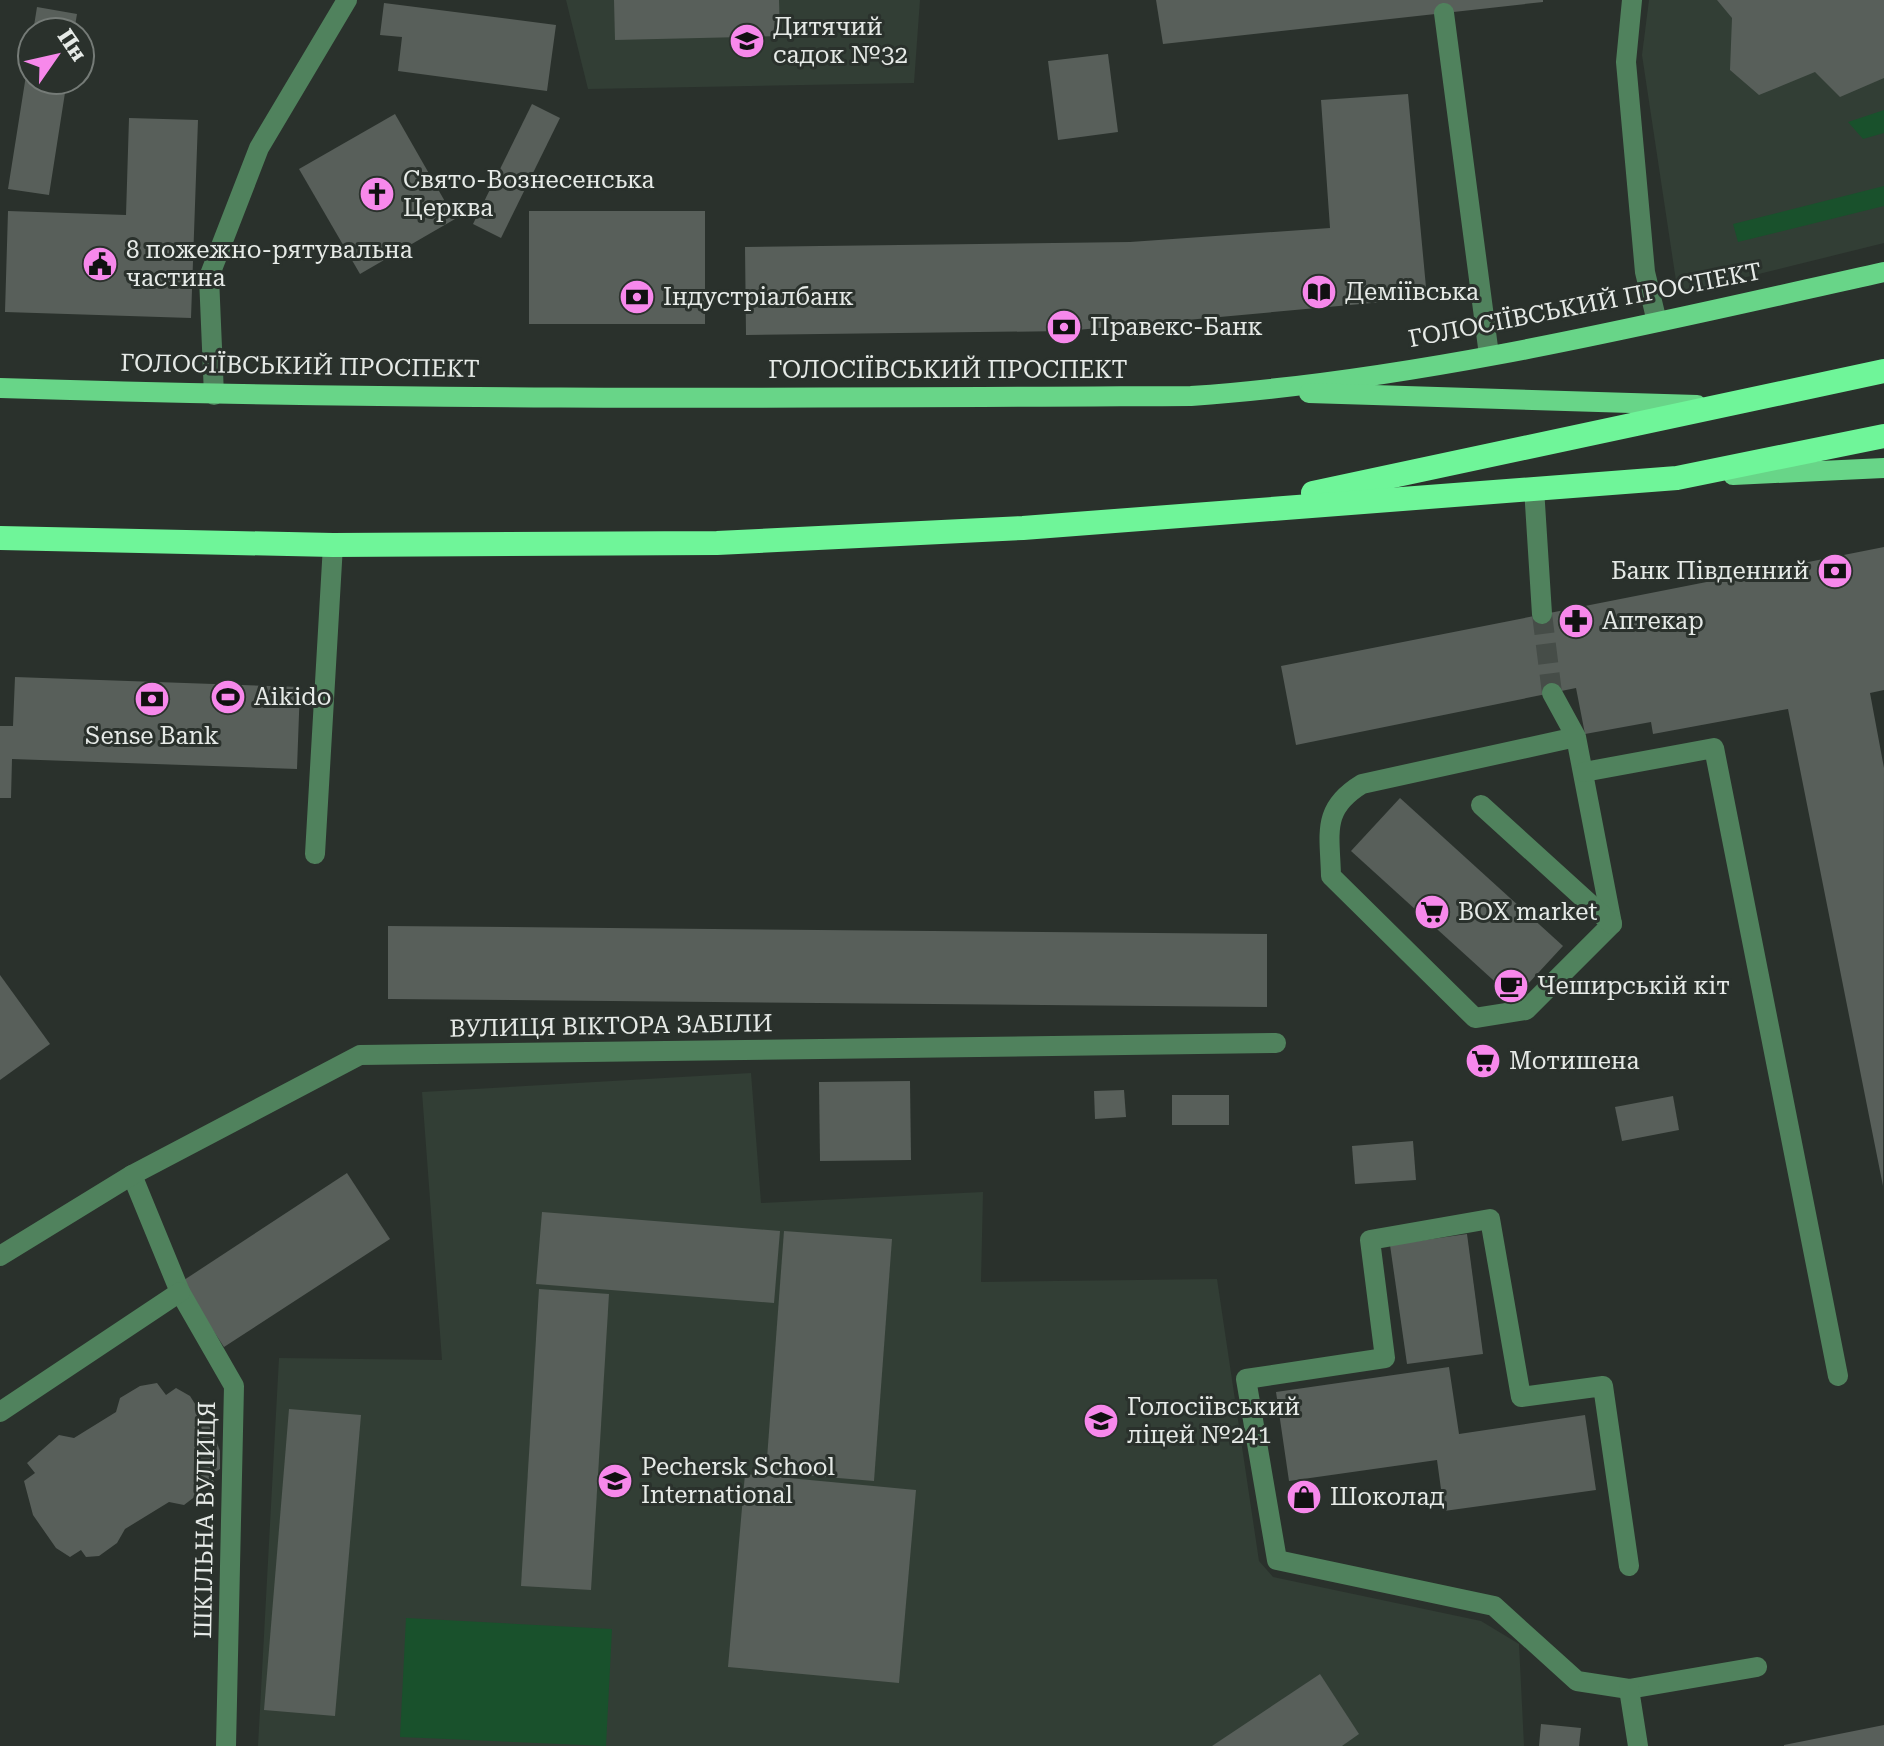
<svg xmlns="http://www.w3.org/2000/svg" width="1884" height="1746" font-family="'Roboto Serif',serif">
<rect width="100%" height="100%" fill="#2a312c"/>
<g fill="#323e35">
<path d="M566,0H920L914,83L588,89Z"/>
<path d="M1649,0H1884V243L1678,294L1642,55Z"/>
<path d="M751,1073L761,1203L983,1192L981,1282L1217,1279L1259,1561L1273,1577L1481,1621L1519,1644L1524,1746H258L279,1358L442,1360L422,1092Z"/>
</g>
<g fill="#19512c">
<path d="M1884,110V133L1863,139L1848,122Z"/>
<path d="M1884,186V206L1738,242L1733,224Z"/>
<path d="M406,1618L612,1629L606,1746L400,1737Z"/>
</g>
<g fill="#585f5a">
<path d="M614,0H779L780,36L615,40Z"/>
<path d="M1156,0H1543V2L1163,44Z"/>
<path d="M1717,0H1884V78L1840,97L1815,72L1759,95L1730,70L1732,18Z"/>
<path d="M384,3L556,25L547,91L398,71L402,37L380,35Z"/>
<path d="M37,7L77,14L74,32H33Z"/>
<path d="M30,50L32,80H67L49,195L8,189Z"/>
<path d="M1108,54L1118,132L1058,140L1048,61Z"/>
<path d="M1408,94L1427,298L1066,331L746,335L745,247L1130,242L1330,228L1321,100Z"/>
<path d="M532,104L560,118L501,238L473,224Z"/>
<path d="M395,114L455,219L360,274L299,169Z"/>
<path d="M129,118L198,120L191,318L5,312L8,211L126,215Z"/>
<rect x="529" y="211" width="176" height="113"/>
<path d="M1884,547V690L1870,693L1884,768L1883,1186L1788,709L1653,734L1651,722L1585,734L1576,688L1296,745L1281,666Z"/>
<path d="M15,677L300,687L297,769L12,759L11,798H0V726H13Z"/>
<path d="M1400,798L1563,946L1514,999L1351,851Z"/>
<path d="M388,926L1267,934V1007L388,999Z"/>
<path d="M0,975L50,1044L0,1080Z"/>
<path d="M910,1081L911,1160L820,1161L819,1082Z"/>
<path d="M1124,1090L1126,1117L1095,1119L1094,1091Z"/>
<rect x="1172" y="1095" width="57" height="30"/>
<path d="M1673,1096L1679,1130L1622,1141L1615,1107Z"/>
<path d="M1413,1141L1416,1180L1355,1184L1352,1146Z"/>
<path d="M347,1173L390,1239L224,1347L181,1282Z"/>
<path d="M542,1212L780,1231L774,1303L536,1284Z"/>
<path d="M784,1231L892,1239L874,1481L766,1472Z"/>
<path d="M1467,1234L1483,1354L1407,1364L1390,1245Z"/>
<path d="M539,1289L609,1294L591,1590L521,1586Z"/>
<path d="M1449,1367L1459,1434L1585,1415L1596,1490L1444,1511L1437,1460L1289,1481L1276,1392Z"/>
<path d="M157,1383L166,1395L176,1388L190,1396L213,1432L220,1451V1469L210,1475L214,1482L184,1505L169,1502L125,1529L117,1543L99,1556L86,1557L81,1550L70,1557L56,1548L33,1515L24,1481L35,1473L27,1463L59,1435L74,1438L116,1412L120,1398L140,1386Z"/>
<path d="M289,1409L361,1415L335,1716L264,1710Z"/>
<path d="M745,1474L916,1490L899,1683L728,1667Z"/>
<path d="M1320,1674L1359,1734L1342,1746H1212Z"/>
<path d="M1541,1724L1581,1728L1579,1746H1539Z"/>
<path d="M1884,1725V1746H1784V1745Z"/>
</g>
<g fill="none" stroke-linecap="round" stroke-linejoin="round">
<path stroke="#464d48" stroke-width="20" stroke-dasharray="20 10" stroke-linecap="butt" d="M1542,614L1552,693"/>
<g stroke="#50825d" stroke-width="20">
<path d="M1632,0L1626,62L1645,272L1657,322"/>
<path d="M1444,13L1489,355"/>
<path d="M214,395L209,277L259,148L347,0"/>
<path d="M1534,488L1542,614"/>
<path d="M1552,693L1576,737L1612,924L1526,1010L1475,1018L1331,876C1330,833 1321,809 1362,784L1576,737"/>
<path d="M1584,772L1714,748L1838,1376"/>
<path d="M1481,805L1612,924"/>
<path d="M315,854L333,545"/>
<path d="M132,1175L180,1292L234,1386L226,1746"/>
<path d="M0,1256L132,1175L360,1055L1276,1043"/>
<path d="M0,1412L180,1292"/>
<path d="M1629,1566L1603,1386L1521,1397L1490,1219L1370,1240L1385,1358L1246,1379L1277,1560L1494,1606L1577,1681L1629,1689L1757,1667"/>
<path d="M1629,1689L1638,1746"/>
</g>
<g stroke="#68d588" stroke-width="20">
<path d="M0,388C397,401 794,398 1191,396C1421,380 1659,322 1884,272"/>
<path d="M1309,393L1697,405"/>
<path d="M1733,475L1884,468"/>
</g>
<g stroke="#6ff599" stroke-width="24">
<path d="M1313,493L1884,371"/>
<path d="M0,538L333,545L717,543L1023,528L1677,478L1884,436"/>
</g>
</g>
<defs>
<symbol id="school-disc" viewBox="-11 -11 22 22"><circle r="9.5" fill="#f788eb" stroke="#2a312c"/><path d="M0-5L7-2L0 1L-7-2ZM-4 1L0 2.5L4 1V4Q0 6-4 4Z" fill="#111"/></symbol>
<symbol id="church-disc" viewBox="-11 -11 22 22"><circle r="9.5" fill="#f788eb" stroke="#2a312c"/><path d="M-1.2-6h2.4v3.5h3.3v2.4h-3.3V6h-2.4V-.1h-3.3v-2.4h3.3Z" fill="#111"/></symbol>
<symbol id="civic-disc" viewBox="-11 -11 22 22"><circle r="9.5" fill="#f788eb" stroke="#2a312c"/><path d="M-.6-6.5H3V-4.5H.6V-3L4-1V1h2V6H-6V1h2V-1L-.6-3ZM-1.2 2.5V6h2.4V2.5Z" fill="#111"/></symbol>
<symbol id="library-disc" viewBox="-11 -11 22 22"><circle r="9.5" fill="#f788eb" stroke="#2a312c"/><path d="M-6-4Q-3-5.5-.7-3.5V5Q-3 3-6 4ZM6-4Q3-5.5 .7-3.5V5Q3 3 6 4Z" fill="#111"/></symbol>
<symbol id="bank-disc" viewBox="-11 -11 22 22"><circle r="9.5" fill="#f788eb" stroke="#2a312c"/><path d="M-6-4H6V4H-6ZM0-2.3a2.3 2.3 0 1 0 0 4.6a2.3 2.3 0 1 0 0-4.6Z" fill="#111"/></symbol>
<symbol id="pharmacy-disc" viewBox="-11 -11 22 22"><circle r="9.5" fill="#f788eb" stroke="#2a312c"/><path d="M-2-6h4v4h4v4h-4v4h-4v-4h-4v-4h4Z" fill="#111"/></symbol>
<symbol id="stadium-disc" viewBox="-11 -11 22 22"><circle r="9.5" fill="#f788eb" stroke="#2a312c"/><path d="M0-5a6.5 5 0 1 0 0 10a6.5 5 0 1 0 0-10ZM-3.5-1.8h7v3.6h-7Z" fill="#111"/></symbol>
<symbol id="supermarket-disc" viewBox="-11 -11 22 22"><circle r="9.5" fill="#f788eb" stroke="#2a312c"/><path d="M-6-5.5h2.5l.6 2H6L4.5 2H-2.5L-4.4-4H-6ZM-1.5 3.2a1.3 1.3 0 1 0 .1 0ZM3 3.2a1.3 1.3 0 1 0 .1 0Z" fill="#111"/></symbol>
<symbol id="cafe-disc" viewBox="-11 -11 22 22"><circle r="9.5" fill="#f788eb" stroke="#2a312c"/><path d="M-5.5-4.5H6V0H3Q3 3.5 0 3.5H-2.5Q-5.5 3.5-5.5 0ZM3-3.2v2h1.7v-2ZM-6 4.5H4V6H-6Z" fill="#111"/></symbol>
<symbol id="shop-disc" viewBox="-11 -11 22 22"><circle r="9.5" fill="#f788eb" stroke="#2a312c"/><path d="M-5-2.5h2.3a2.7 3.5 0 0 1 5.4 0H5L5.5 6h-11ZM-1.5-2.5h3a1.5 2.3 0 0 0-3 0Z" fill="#111"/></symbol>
</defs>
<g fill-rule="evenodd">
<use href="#school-disc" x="727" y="21" width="40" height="40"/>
<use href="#church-disc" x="357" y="174" width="40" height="40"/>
<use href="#civic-disc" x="80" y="244" width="40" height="40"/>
<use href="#library-disc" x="1299" y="272" width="40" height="40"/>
<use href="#bank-disc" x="617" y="277" width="40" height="40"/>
<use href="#bank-disc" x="1044" y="307" width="40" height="40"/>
<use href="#bank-disc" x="1815" y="551" width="40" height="40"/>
<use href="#pharmacy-disc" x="1556" y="601" width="40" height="40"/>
<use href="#stadium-disc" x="208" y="677" width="40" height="40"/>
<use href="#bank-disc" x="132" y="679" width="40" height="40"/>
<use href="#supermarket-disc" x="1412" y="892" width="40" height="40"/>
<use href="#cafe-disc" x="1491" y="966" width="40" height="40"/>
<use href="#supermarket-disc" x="1463" y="1041" width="40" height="40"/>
<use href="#school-disc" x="1081" y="1401" width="40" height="40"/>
<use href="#school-disc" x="595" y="1461" width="40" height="40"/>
<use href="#shop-disc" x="1284" y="1477" width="40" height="40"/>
</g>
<g text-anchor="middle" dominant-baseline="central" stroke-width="6" stroke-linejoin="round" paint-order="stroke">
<g font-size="24" fill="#e6eae7" stroke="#2a312c" text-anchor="start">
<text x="773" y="27">Дитячий<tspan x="773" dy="28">садок №32</tspan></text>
<text x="403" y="180">Свято-Вознесенська<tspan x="403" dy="28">Церква</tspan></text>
<text x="126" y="250">8 пожежно-рятувальна<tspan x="126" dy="28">частина</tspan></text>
<text x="1345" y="292">Деміївська</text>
<text x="663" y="297">Індустріалбанк</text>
<text x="1090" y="327">Правекс-Банк</text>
<text x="1809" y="571" text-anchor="end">Банк Південний</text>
<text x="1602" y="621">Аптекар</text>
<text x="254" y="697">Aikido</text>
<text x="152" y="736" text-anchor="middle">Sense Bank</text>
<text x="1458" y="912">BOX market</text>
<text x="1537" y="986">Чеширській кіт</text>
<text x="1509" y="1061">Мотишена</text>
<text x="1127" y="1407">Голосіївський<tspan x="1127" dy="28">ліцей №241</tspan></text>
<text x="641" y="1467">Pechersk School<tspan x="641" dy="28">International</tspan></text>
<text x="1330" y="1497">Шоколад</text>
</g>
<g font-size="24" fill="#e6eae7" stroke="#2a312c">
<text transform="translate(1585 305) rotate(-11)">ГОЛОСІЇВСЬКИЙ ПРОСПЕКТ</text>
<text transform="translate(300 366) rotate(1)">ГОЛОСІЇВСЬКИЙ ПРОСПЕКТ</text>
<text x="948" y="370">ГОЛОСІЇВСЬКИЙ ПРОСПЕКТ</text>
<text transform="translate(611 1026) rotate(-1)">ВУЛИЦЯ ВІКТОРА ЗАБІЛИ</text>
<text transform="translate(205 1520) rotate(-89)">ШКІЛЬНА ВУЛИЦЯ</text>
</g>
</g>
<g transform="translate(56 56) rotate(56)"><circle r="38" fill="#2a312c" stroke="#757b77" stroke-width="2"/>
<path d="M0-6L14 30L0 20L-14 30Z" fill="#f788eb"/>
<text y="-12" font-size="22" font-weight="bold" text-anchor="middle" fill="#e6eae7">Пн</text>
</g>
</svg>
